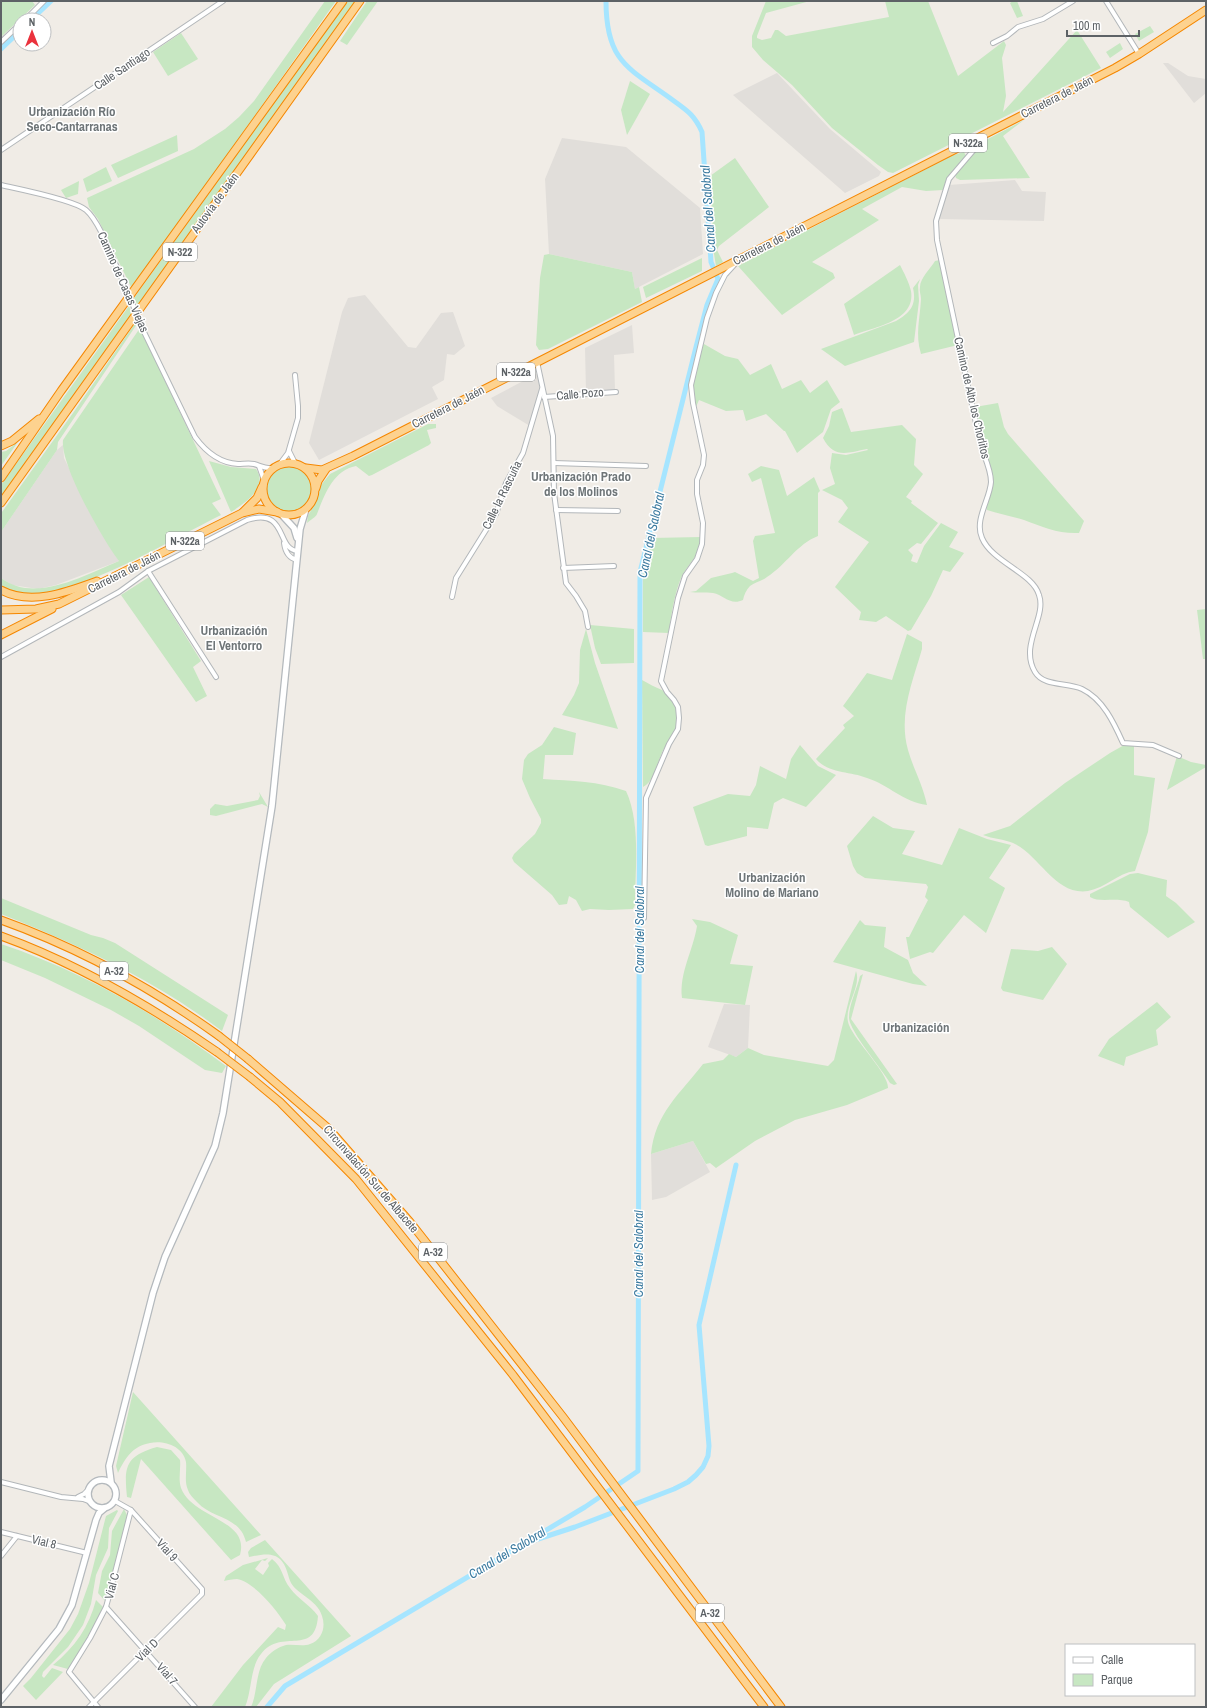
<svg xmlns="http://www.w3.org/2000/svg" width="1207" height="1708" font-family="'Archivo Narrow',sans-serif">
<rect width="100%" height="100%" fill="#f0ece6"/>
<g fill="#e1deda">
<path d="M1163,63H1168L1188,76L1206,79V93L1194,103Z"/>
<path d="M777,73L830,129L881,172L879,176L845,193L733,95Z"/>
<path d="M562,138L626,147L700,208L703,254L635,289L632,272L549,254L545,179Z"/>
<path d="M1015,180L1022,191L1046,192L1044,221L939,219L949,185Z"/>
<path d="M365,295L408,347L416,348L441,313L453,312L465,346L454,355L447,354L444,380L432,387L438,399L319,460L309,443L342,312L348,298Z"/>
<path d="M632,325L634,353L614,355L615,390L586,392L585,348Z"/>
<path d="M538,373L540,389L530,426L497,406L491,398Z"/>
<path d="M63,445L64,458L102,534L119,561L56,585L38,589L12,585L1,578V532L57,450Z"/>
<path d="M724,1004L750,1005L748,1048L736,1057L708,1047Z"/>
<path d="M693,1141L710,1172L666,1197L652,1200L651,1154Z"/>
</g>
<g fill="#c7e7c2">
<path d="M1,1H32L35,5L1,37Z"/>
<path d="M325,1H336L132,289L98,219L89,207L87,198L194,149L225,129L239,117L254,101Z"/>
<path d="M347,1H357L138,306L134,298Z"/>
<path d="M367,1H378L347,45L340,41Z"/>
<path d="M766,1H810L766,13L757,36V38L762,40L771,38L775,30H778L786,36L889,17L885,1H928L958,76L1004,41L1006,45L1002,58L1006,96L1003,112L1077,30L1101,68L893,173L888,172L878,165L832,128L792,85L763,60L752,47V36Z"/>
<path d="M1013,1H1017L1023,16L1017,18L1010,3Z"/>
<path d="M1150,26L1154,32L1139,41L1135,34Z"/>
<path d="M181,33L198,59L168,76L153,52Z"/>
<path d="M1120,43L1123,49L1110,58L1106,52Z"/>
<path d="M630,81L650,94L627,135L621,110Z"/>
<path d="M1024,120L1003,136L1030,178L960,180L956,178L955,175L984,141Z"/>
<path d="M177,135L178,151L118,178L111,165Z"/>
<path d="M964,152L966,156L950,175L943,190L926,191L902,187L862,209L879,220L812,262L833,273L835,278L782,315L738,266L953,155Z"/>
<path d="M735,158L769,207L719,246L717,250L723,262L716,266L714,254L710,176Z"/>
<path d="M106,167L112,181L87,192L83,179Z"/>
<path d="M79,181L78,194L66,198L61,190Z"/>
<path d="M549,254L632,272L635,289L639,287L642,302L548,349L539,350L536,345L540,278L544,255Z"/>
<path d="M702,258V271L646,298L643,287Z"/>
<path d="M940,260L958,345L921,354C915,334 920,319 921,299C921,295 919,291 920,287C920,278 931,268 935,261Z"/>
<path d="M900,265C904,273 909,282 911,291C916,321 874,327 854,335L844,304Z"/>
<path d="M920,279L918,285L919,301L914,342L845,366L821,349L896,321C910,313 917,305 913,288Z"/>
<path d="M129,306L132,315L1,498V485Z"/>
<path d="M136,322L137,324L58,442L57,450L1,532L2,512L73,413Z"/>
<path d="M140,328L221,499L212,503L221,515C169,541 99,584 42,593C28,595 13,592 1,586V578C35,604 85,575 119,561C103,540 60,465 63,440Z"/>
<path d="M704,344L725,356L738,359L750,375L771,364L782,389L801,380L810,393L827,380L840,402L831,409L823,432L797,453L785,431H784L766,414L746,421L743,410L726,411L699,400L696,407L692,386L703,345Z"/>
<path d="M998,403L1004,427L1008,434L1084,521L1079,533C1058,534 1043,527 1024,520C1011,516 999,514 987,510L986,506L993,479L981,441L975,407Z"/>
<path d="M842,408L851,432L902,425L916,439L914,465L923,474L906,497L912,501L911,503L938,523L921,544L917,543L908,550L913,555L911,561L917,563L924,546L941,523L958,532L949,547L964,553L950,572L943,570L931,596L911,630L908,631L886,616L876,622L859,620L861,612L835,587L869,542L838,522L848,508L842,500L822,490L835,484L830,468L832,453L846,455L868,450L867,449C847,453 834,459 823,438L829,426L832,412Z"/>
<path d="M428,424H436V428L427,430L431,443L429,445L372,475L369,476L356,466C333,470 324,496 317,514C316,517 310,520 307,523L308,516L318,497L321,485L330,474Z"/>
<path d="M18,442L1,466V452L6,451Z"/>
<path d="M209,461L231,467L256,469C269,487 244,504 231,512Z"/>
<path d="M761,466L779,470L787,496L814,477L820,491L818,493V536C797,544 786,565 767,577C762,581 755,582 750,586C746,590 744,595 743,600C730,606 724,595 713,593C705,592 697,593 690,592L696,591L711,578L732,573L735,572L753,581L759,578L753,541L755,536L775,533L761,478L752,482L748,474Z"/>
<circle cx="289" cy="489" r="23"/>
<path d="M701,537C701,556 688,563 681,578C674,595 671,616 669,633L643,632V570L651,538Z"/>
<path d="M149,577L201,661L193,667L207,696L196,702L121,595Z"/>
<path d="M1206,609V659H1203L1197,610Z"/>
<path d="M590,625L634,629V663L601,664L595,648Z"/>
<path d="M586,629L595,663L618,729L562,715L574,695L579,683L580,650Z"/>
<path d="M907,634L922,642V649C913,681 898,715 908,750C913,768 923,785 927,805C903,802 889,785 867,778C850,771 829,774 816,759L845,728L843,725L854,716L843,706L867,673L892,680Z"/>
<path d="M642,680C649,684 655,687 662,690C673,695 681,716 676,728C672,738 664,746 661,755C656,767 654,781 643,787Z"/>
<path d="M554,727L576,733L573,755H545L543,779C572,781 598,781 626,791C641,823 635,870 635,905L633,909L609,910L590,909L582,911L576,900L569,896L567,904L559,905L552,895L514,862L512,858L514,854L535,834L541,823V819L530,798L522,779L524,760L528,754L542,745Z"/>
<path d="M1126,744L1134,745V775L1155,778L1148,832L1135,871C1118,873 1105,888 1088,891C1055,896 1039,854 1013,843C1004,839 993,839 983,835L1010,826L1065,783L1110,753Z"/>
<path d="M800,745L818,766L836,775L806,807L783,798L774,803L768,829L747,827V836L708,846L705,845L693,807L728,794L750,796L756,785L760,766L786,779L791,759Z"/>
<path d="M1177,756L1191,762L1206,765V767L1167,790Z"/>
<path d="M259,792L268,807L262,804L216,816L210,815V809L215,804L227,806L258,800L260,796Z"/>
<path d="M873,816L893,828L915,831L902,854L942,865L959,828L987,839L1011,845L989,878L1005,888L986,933L964,915L933,953L930,952L910,959L906,937H909L928,900L925,897L928,887L926,884L865,878L857,873L853,866L847,846Z"/>
<path d="M1138,873L1167,880L1166,896L1176,903L1195,922L1168,938L1130,907L1129,902C1117,897 1099,903 1090,897V894L1130,874Z"/>
<path d="M1,898L91,935L103,938L115,943L228,1015L222,1031C155,980 79,945 1,914Z"/>
<path d="M692,919L710,922L738,935L730,964L753,966L745,1005L682,998C679,973 693,951 697,926Z"/>
<path d="M860,920L865,925L886,927L884,947L908,960L913,973L927,986L913,984L833,962Z"/>
<path d="M1,944C82,971 158,1015 226,1066L222,1073L205,1070L139,1026L111,1010L45,978L1,960Z"/>
<path d="M1052,947L1067,964L1043,1000L1003,991L1001,988L1011,949L1038,951Z"/>
<path d="M856,971C862,987 842,1008 849,1025C855,1041 889,1074 888,1088L847,1105L795,1120L755,1141L716,1168L710,1163L706,1164L693,1141L651,1154C655,1113 680,1094 703,1064L723,1060L729,1054L736,1057L748,1048L764,1055L828,1066L834,1060Z"/>
<path d="M863,974L851,1019L897,1084L894,1085L890,1083C882,1069 850,1032 849,1018C849,1004 857,989 860,976Z"/>
<path d="M1157,1002L1171,1017L1156,1030L1158,1045L1126,1057L1124,1066L1098,1056L1109,1039Z"/>
<path d="M133,1392L261,1535L246,1542C240,1516 212,1519 197,1502C193,1498 189,1494 188,1490C184,1481 187,1472 186,1462C183,1446 164,1440 150,1443C133,1446 125,1458 118,1473L116,1466Z"/>
<path d="M157,1447L171,1450L180,1460C181,1469 178,1479 181,1488C193,1519 250,1519 240,1555L231,1560L141,1459L131,1498L127,1497C124,1467 125,1456 157,1447Z"/>
<path d="M124,1509L128,1517L106,1602L98,1593L102,1571L110,1555L112,1531Z"/>
<path d="M117,1510L118,1511L109,1528L108,1548L96,1575L91,1604L83,1625L68,1647L43,1672L42,1676L44,1678L52,1668L63,1672L36,1700L23,1686L31,1678L70,1629L78,1614L89,1583L106,1516Z"/>
<path d="M265,1540L351,1636L274,1684L256,1707H251C258,1692 255,1671 266,1658C271,1652 278,1647 286,1645C294,1644 303,1647 310,1644C322,1640 326,1627 322,1616C317,1598 293,1594 289,1578C283,1552 271,1552 249,1557L248,1552L251,1548Z"/>
<path d="M268,1558L265,1561L262,1560L255,1569L263,1575L269,1566L268,1563L272,1559C283,1567 282,1578 290,1588C298,1599 310,1605 318,1616C315,1658 282,1627 261,1654C250,1667 252,1691 245,1707H211L243,1665L278,1627L285,1630L286,1625C277,1610 254,1582 237,1579C233,1579 228,1580 224,1581L226,1576L243,1565Z"/>
<path d="M96,1600L103,1607L88,1638L68,1669L53,1665C75,1647 89,1627 96,1600Z"/>
</g>
<g fill="none" stroke-linecap="round" stroke-linejoin="round">
<g stroke="#a6e5ff" stroke-width="5">
<path d="M31,20L51,1"/>
<path d="M1,49L20,31"/>
<path d="M535,1540L575,1527L674,1489L688,1482L696,1475L703,1467L708,1456L709,1446L699,1325L736,1165"/>
<path d="M267,1707L285,1686L585,1507L638,1471L640,572L696,347L707,305L718,279L711,262L702,132C695,116 688,111 674,101C629,68 606,63 606,1"/>
</g>
<defs>
<g id="street">
<path d="M1106,1L1139,54"/>
<path d="M25,20L44,1"/>
<path d="M1,42L20,24"/>
<path d="M993,43L1007,36L1018,27L1043,19L1073,1"/>
<path d="M984,138L949,179L936,221L937,240L981,447C985,458 991,470 991,482C990,499 974,520 982,538C992,562 1033,573 1039,595C1047,617 1019,645 1035,672C1044,687 1067,682 1082,689C1103,699 1114,723 1123,743L1153,745L1179,756"/>
<path d="M1,150L223,1"/>
<path d="M1,185C19,189 75,200 86,210C101,223 114,263 123,281"/>
<path d="M144,332L195,437C206,452 219,463 238,464C243,464 249,463 254,464C261,466 265,469 272,468"/>
<path d="M537,362L553,436L554,493L566,583L576,596L585,611L588,627"/>
<path d="M544,397L616,392"/>
<path d="M289,451L295,463"/>
<path d="M554,463L646,466"/>
<path d="M279,465L288,453L298,418V406L295,375"/>
<path d="M259,466L264,480"/>
<path d="M556,510L618,511"/>
<path d="M284,543C285,551 288,558 297,560"/>
<path d="M563,568L614,566"/>
<path d="M148,571L216,677"/>
<path d="M452,597L456,578L496,514L506,483L523,453L542,389"/>
<path d="M1,657L119,592L148,571L247,520C288,507 276,549 297,551"/>
<path d="M644,918L646,798L669,744L678,729L679,718L678,707L674,700L667,692L661,681L678,598L685,576L697,559L702,544L703,523L697,494V480L703,465L704,455L693,403L691,385L707,318L716,293L725,275L736,263"/>
<path d="M1,1482L61,1497L83,1499L91,1502"/>
<path d="M78,1497L84,1494L88,1490"/>
<path d="M1,1532L87,1553"/>
<path d="M1,1556L17,1536"/>
<path d="M106,1607L195,1707"/>
<path d="M89,1707L202,1594V1589L131,1510"/>
<path d="M98,1707L69,1672L90,1638L106,1607L109,1596L131,1510L115,1501"/>
</g>
<g id="secondary">
<path d="M281,514L294,528L297,538"/>
<circle cx="102" cy="1494" r="14"/>
<path d="M111,1482L109,1466L153,1293L165,1257L215,1146L223,1113L272,806L300,529L306,509"/>
<path d="M1,1700L59,1629L72,1605L96,1520L99,1513L105,1508"/>
</g>
<g id="highway">
<path d="M1,446L12,441L39,419"/>
<circle cx="289" cy="489" r="26"/>
<path d="M306,468L322,470L353,456L1115,68L1139,54L1206,10"/>
<path d="M1,478L61,391L343,1"/>
<path d="M316,488L318,481L326,469"/>
<path d="M1,503L360,1"/>
<path d="M243,512L257,498L262,487"/>
<path d="M1,590C31,606 67,592 97,581"/>
<path d="M1,610L36,609L59,604L242,513L259,509L277,512"/>
<path d="M1,635L52,609"/>
<path d="M1,920C79,948 152,988 219,1036"/>
<path d="M1,936C78,964 149,1005 217,1052"/>
<path d="M248,1059L329,1129L410,1222L563,1417L781,1707"/>
<path d="M250,1077L280,1102L356,1179L513,1375L764,1707"/>
</g>
</defs>
<use href="#street" stroke="#b3b7ba" stroke-width="6"/>
<use href="#secondary" stroke="#b4b9bd" stroke-width="8"/>
<use href="#highway" stroke="#f58700" stroke-width="9"/>
<use href="#street" stroke="#fff" stroke-width="4"/>
<use href="#secondary" stroke="#fff" stroke-width="5.5"/>
<use href="#highway" stroke="#fdd28f" stroke-width="7"/>
<defs>
<path id="street-bridge" d="M123,281L144,332"/>
<g id="highway-bridge">
<path d="M219,1036L248,1059"/>
<path d="M217,1052L250,1077"/>
</g>
</defs>
<use href="#street-bridge" stroke="#b3b7ba" stroke-width="6" stroke-linecap="butt"/>
<use href="#highway-bridge" stroke="#f58700" stroke-width="9" stroke-linecap="butt"/>
<use href="#street-bridge" stroke="#fff" stroke-width="4"/>
<use href="#highway-bridge" stroke="#fdd28f" stroke-width="7"/>
</g>
<g text-anchor="middle" dominant-baseline="central" stroke-width="3" stroke-linejoin="round" paint-order="stroke">
<g fill="#fff" stroke="#8e9194" stroke-width="1">
<rect x="949" y="134" width="38" height="18" rx="3"/>
<rect x="163" y="243" width="34" height="18" rx="3"/>
<rect x="497" y="363" width="38" height="18" rx="3"/>
<rect x="166" y="532" width="38" height="18" rx="3"/>
<rect x="100" y="962" width="28" height="18" rx="3"/>
<rect x="419" y="1243" width="28" height="18" rx="3"/>
<rect x="696" y="1604" width="28" height="18" rx="3"/>
</g>
<g font-size="11" font-weight="bold" fill="#5d6266">
<text x="968" y="143">N-322a</text>
<text x="180" y="252">N-322</text>
<text x="516" y="372">N-322a</text>
<text x="185" y="541">N-322a</text>
<text x="114" y="971">A-32</text>
<text x="433" y="1252">A-32</text>
<text x="710" y="1613">A-32</text>
</g>
<g font-size="12" fill="#5d6266" stroke="#fff">
<text transform="translate(122 69) rotate(-34)">Calle Santiago</text>
<text transform="translate(1057 97) rotate(-27)">Carretera de Jaén</text>
<text transform="translate(215 203) rotate(-54)">Autovía de Jaén</text>
<text transform="translate(769 244) rotate(-27)">Carretera de Jaén</text>
<text transform="translate(123 282) rotate(66)">Camino de Casas Viejas</text>
<text transform="translate(580 394) rotate(-5)">Calle Pozo</text>
<text transform="translate(972 398) rotate(77)">Camino de Alto los Chorlitos</text>
<text transform="translate(448 407) rotate(-27)">Carretera de Jaén</text>
<text transform="translate(502 495) rotate(-64)">Calle la Rascuña</text>
<text transform="translate(124 572) rotate(-27)">Carretera de Jaén</text>
<text transform="translate(371 1179) rotate(49)">Circunvalación Sur de Albacete</text>
<text transform="translate(44 1542) rotate(14)">Vial 8</text>
<text transform="translate(167 1550) rotate(48)">Vial 9</text>
<text transform="translate(112 1586) rotate(-75)">Vial C</text>
<text transform="translate(147 1650) rotate(-45)">Vial D</text>
<text transform="translate(167 1674) rotate(49)">Vial 7</text>
</g>
<g font-size="13" font-weight="bold" fill="#6e7578" stroke="#fff">
<text x="72" y="111">Urbanización Río<tspan x="72" dy="15">Seco-Cantarranas</tspan></text>
<text x="581" y="476">Urbanización Prado<tspan x="581" dy="15">de los Molinos</tspan></text>
<text x="234" y="630">Urbanización<tspan x="234" dy="15">El Ventorro</tspan></text>
<text x="772" y="877">Urbanización<tspan x="772" dy="15">Molino de Mariano</tspan></text>
<text x="916" y="1027">Urbanización</text>
</g>
<g font-size="13" font-style="italic" fill="#3c7ba0" stroke="#fff">
<text transform="translate(708 209) rotate(-94)">Canal del Salobral</text>
<text transform="translate(651 535) rotate(-78)">Canal del Salobral</text>
<text transform="translate(639 930) rotate(-90)">Canal del Salobral</text>
<text transform="translate(638 1254) rotate(-90)">Canal del Salobral</text>
<text transform="translate(507 1553) rotate(-31)">Canal del Salobral</text>
</g>
</g>
<rect width="1207" height="1708" fill="none" stroke="#5d6266" stroke-width="4"/>
<rect x="1065" y="1644" width="130" height="52" fill="#ffffff" stroke="#bec0c2"/>
<rect x="1073" y="1657" width="20" height="6" fill="#ffffff" stroke="#bec0c2"/>
<text x="1101" y="1664" font-size="12" fill="#5d6266">Calle</text>
<rect x="1073" y="1674" width="20" height="12" fill="#c7e7c2" stroke="#bec0c2"/>
<text x="1101" y="1684" font-size="12" fill="#5d6266">Parque</text>
<g transform="translate(32 32)"><circle r="19" fill="#ffffff" stroke="#bec0c2"/>
<path d="M0-3L7 15L0 10L-7 15Z" fill="#ea323d"/>
<text y="-6" font-size="11" font-weight="bold" text-anchor="middle" fill="#5d6266">N</text>
</g>
<path d="M1067 30v6h72v-6" fill="none" stroke="#5d6266" stroke-width="2"/>
<text x="1073" y="30" font-size="12" fill="#5d6266" stroke="#ffffff" stroke-width="3" paint-order="stroke">100 m</text>
</svg>
